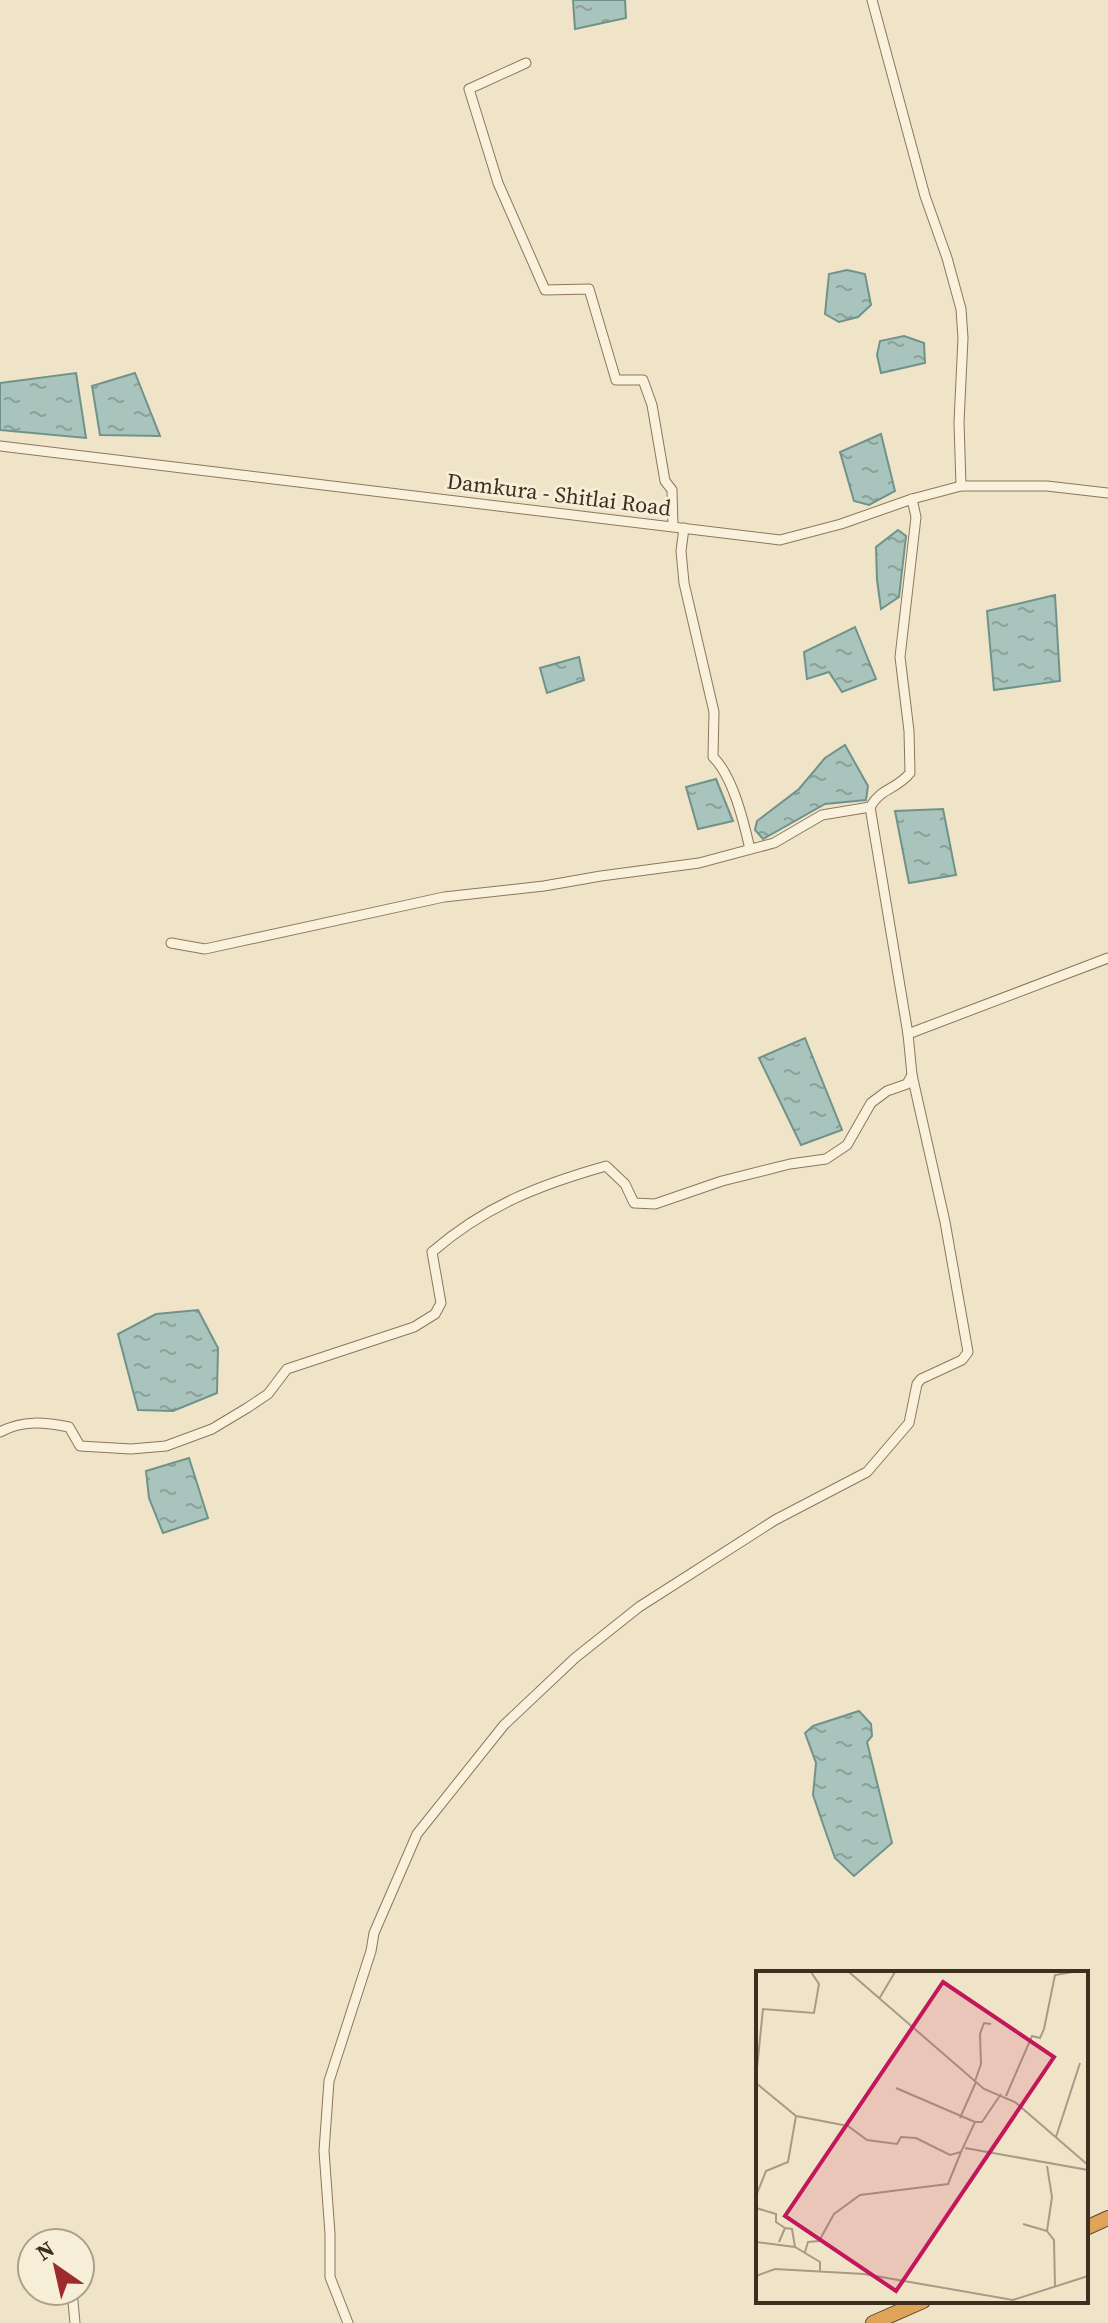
<svg xmlns="http://www.w3.org/2000/svg" width="1108" height="2323" font-family="'Source Serif 4',serif">
<defs>
<pattern id="water-ripples" width="26" height="14" patternUnits="userSpaceOnUse" patternTransform="scale(2)"><rect width="26" height="14" fill="#a9c4bc"/><path d="M2 4q2-2 4 0t4 0M15 11q2-2 4 0t4 0" fill="none" stroke="#8ba098"/></pattern>
</defs>
<rect width="100%" height="100%" fill="#f0e4c8"/>
<g fill="url(#water-ripples)" stroke="#6f938a" stroke-width="2">
<path d="M573,0H625L626,18L575,29Z"/>
<path d="M847,270L865,274L871,305L858,317L839,322L825,314L829,274Z"/>
<path d="M904,336L924,343L925,363L881,373L877,355L880,341Z"/>
<path d="M76,373L86,438L0,430V383Z"/>
<path d="M135,373L160,436L100,435L92,386Z"/>
<path d="M881,434L895,491L869,505L854,501L840,452Z"/>
<path d="M898,530L906,536L899,597L881,609L877,580L876,547Z"/>
<path d="M1055,595L1060,681L994,690L987,611Z"/>
<path d="M855,627L876,679L842,692L829,672L807,679L804,652Z"/>
<path d="M579,657L584,680L547,693L540,668Z"/>
<path d="M845,745L868,786L866,800L825,804L763,839L755,830L757,821L799,789L825,758Z"/>
<path d="M716,779L733,821L698,829L686,787Z"/>
<path d="M943,809L956,875L909,883L895,811Z"/>
<path d="M805,1038L842,1130L801,1145L759,1058Z"/>
<path d="M198,1310L218,1348L217,1393L173,1411L138,1410L118,1334L156,1314Z"/>
<path d="M189,1458L208,1518L163,1533L149,1498L146,1471Z"/>
<path d="M859,1711L871,1724L872,1736L867,1742L892,1843L854,1876L835,1858L825,1830L813,1795L816,1763L805,1733L813,1726Z"/>
</g>
<g fill="none" stroke-linecap="round" stroke-linejoin="round">
<defs>
<g id="minor">
<path d="M872,0L925,196L947,258L961,309L963,338L959,422L961,486"/>
<path d="M526,63L469,89L498,183L545,290L589,289L616,380H643L652,405L665,481L672,490L673,526"/>
<path d="M0,446L780,540L841,524L912,499L961,486H1047L1108,493"/>
<path d="M684,528L681,551L684,583L714,712L713,757C733,776 744,823 750,849"/>
<path d="M171,943L205,949L444,897L544,886L601,876L699,863L774,843L822,815L870,807"/>
<path d="M908,1034L1108,958"/>
<path d="M0,1432C23,1420 44,1422 69,1427L80,1446L131,1449L166,1446L212,1429L247,1408L268,1394L287,1369L414,1327L435,1314L441,1303L432,1252C485,1206 539,1185 606,1166L625,1184L634,1203L655,1204L722,1181L790,1164L826,1159L847,1145L871,1103L887,1091L907,1084L912,1075L908,1034L870,807C882,787 896,790 910,773L909,731L900,657L916,517L912,499"/>
<path d="M72,2291L75,2323"/>
<path d="M348,2323L330,2277V2234L324,2151L329,2081L371,1951L374,1933L417,1834L504,1725L575,1658L639,1607L775,1520L867,1472L909,1423L917,1384L921,1379L962,1360L968,1352L945,1222L912,1075"/>
</g>
<g id="highway">
<path d="M1086,2228L1108,2218"/>
<path d="M873,2323L923,2301"/>
</g>
</defs>
<use href="#minor" stroke="#8d765c" stroke-width="11"/>
<use href="#highway" stroke="#5b4430" stroke-width="16"/>
<use href="#minor" stroke="#faf1dc" stroke-width="9"/>
<use href="#highway" stroke="#e0a458" stroke-width="14"/>
</g>
<g text-anchor="middle" dominant-baseline="central" stroke-width="6" stroke-linejoin="round" paint-order="stroke">
<g font-size="22" fill="#3d2e20" stroke="#f7eed8">
<text transform="translate(559 494) rotate(7)">Damkura - Shitlai Road</text>
</g>
</g>
<g transform="translate(756 1971)">
<rect width="332" height="332" fill="#f0e4c8"/>
<path fill="none" stroke="#a89b85" stroke-width="2" d="M93,1L228,118L259,131L332,194M123,28L139,1M0,107L7,38L58,42L63,13L55,1M219,110L225,93L224,63L228,52L235,53M0,112L40,145L32,191L10,200L0,225M140,117L219,151M250,125L276,65L284,67L288,58L299,4L317,1M40,145L92,155L111,169L141,173L145,166L160,167L194,184L205,181L219,151H226L245,123M204,147L220,111M300,166L324,92M209,177L332,199M291,195L296,226L291,260L298,269L299,315M0,237L20,243V251L29,257L23,271M267,253L291,260M29,257L36,258L39,276M0,271L39,276L64,291V300M49,281L52,271L63,270L78,243L104,224L192,213L205,181M0,305L19,298L108,303L257,329L332,305"/>
<path fill="#c2185b" fill-opacity="0.15" stroke="#c2185b" stroke-width="4" d="M187,11L298,86L140,320L29,245Z"/>
<rect width="332" height="332" fill="none" stroke="#3d2e20" stroke-width="4"/>
</g>
<g transform="translate(56 2267) rotate(326)"><circle r="38" fill="#f7eed8" stroke="#ada18e" stroke-width="2"/>
<path d="M0-6L14 30L0 20L-14 30Z" fill="#9e2a2b"/>
<text y="-12" font-size="22" font-weight="bold" text-anchor="middle" fill="#3d2e20">N</text>
</g>
</svg>
